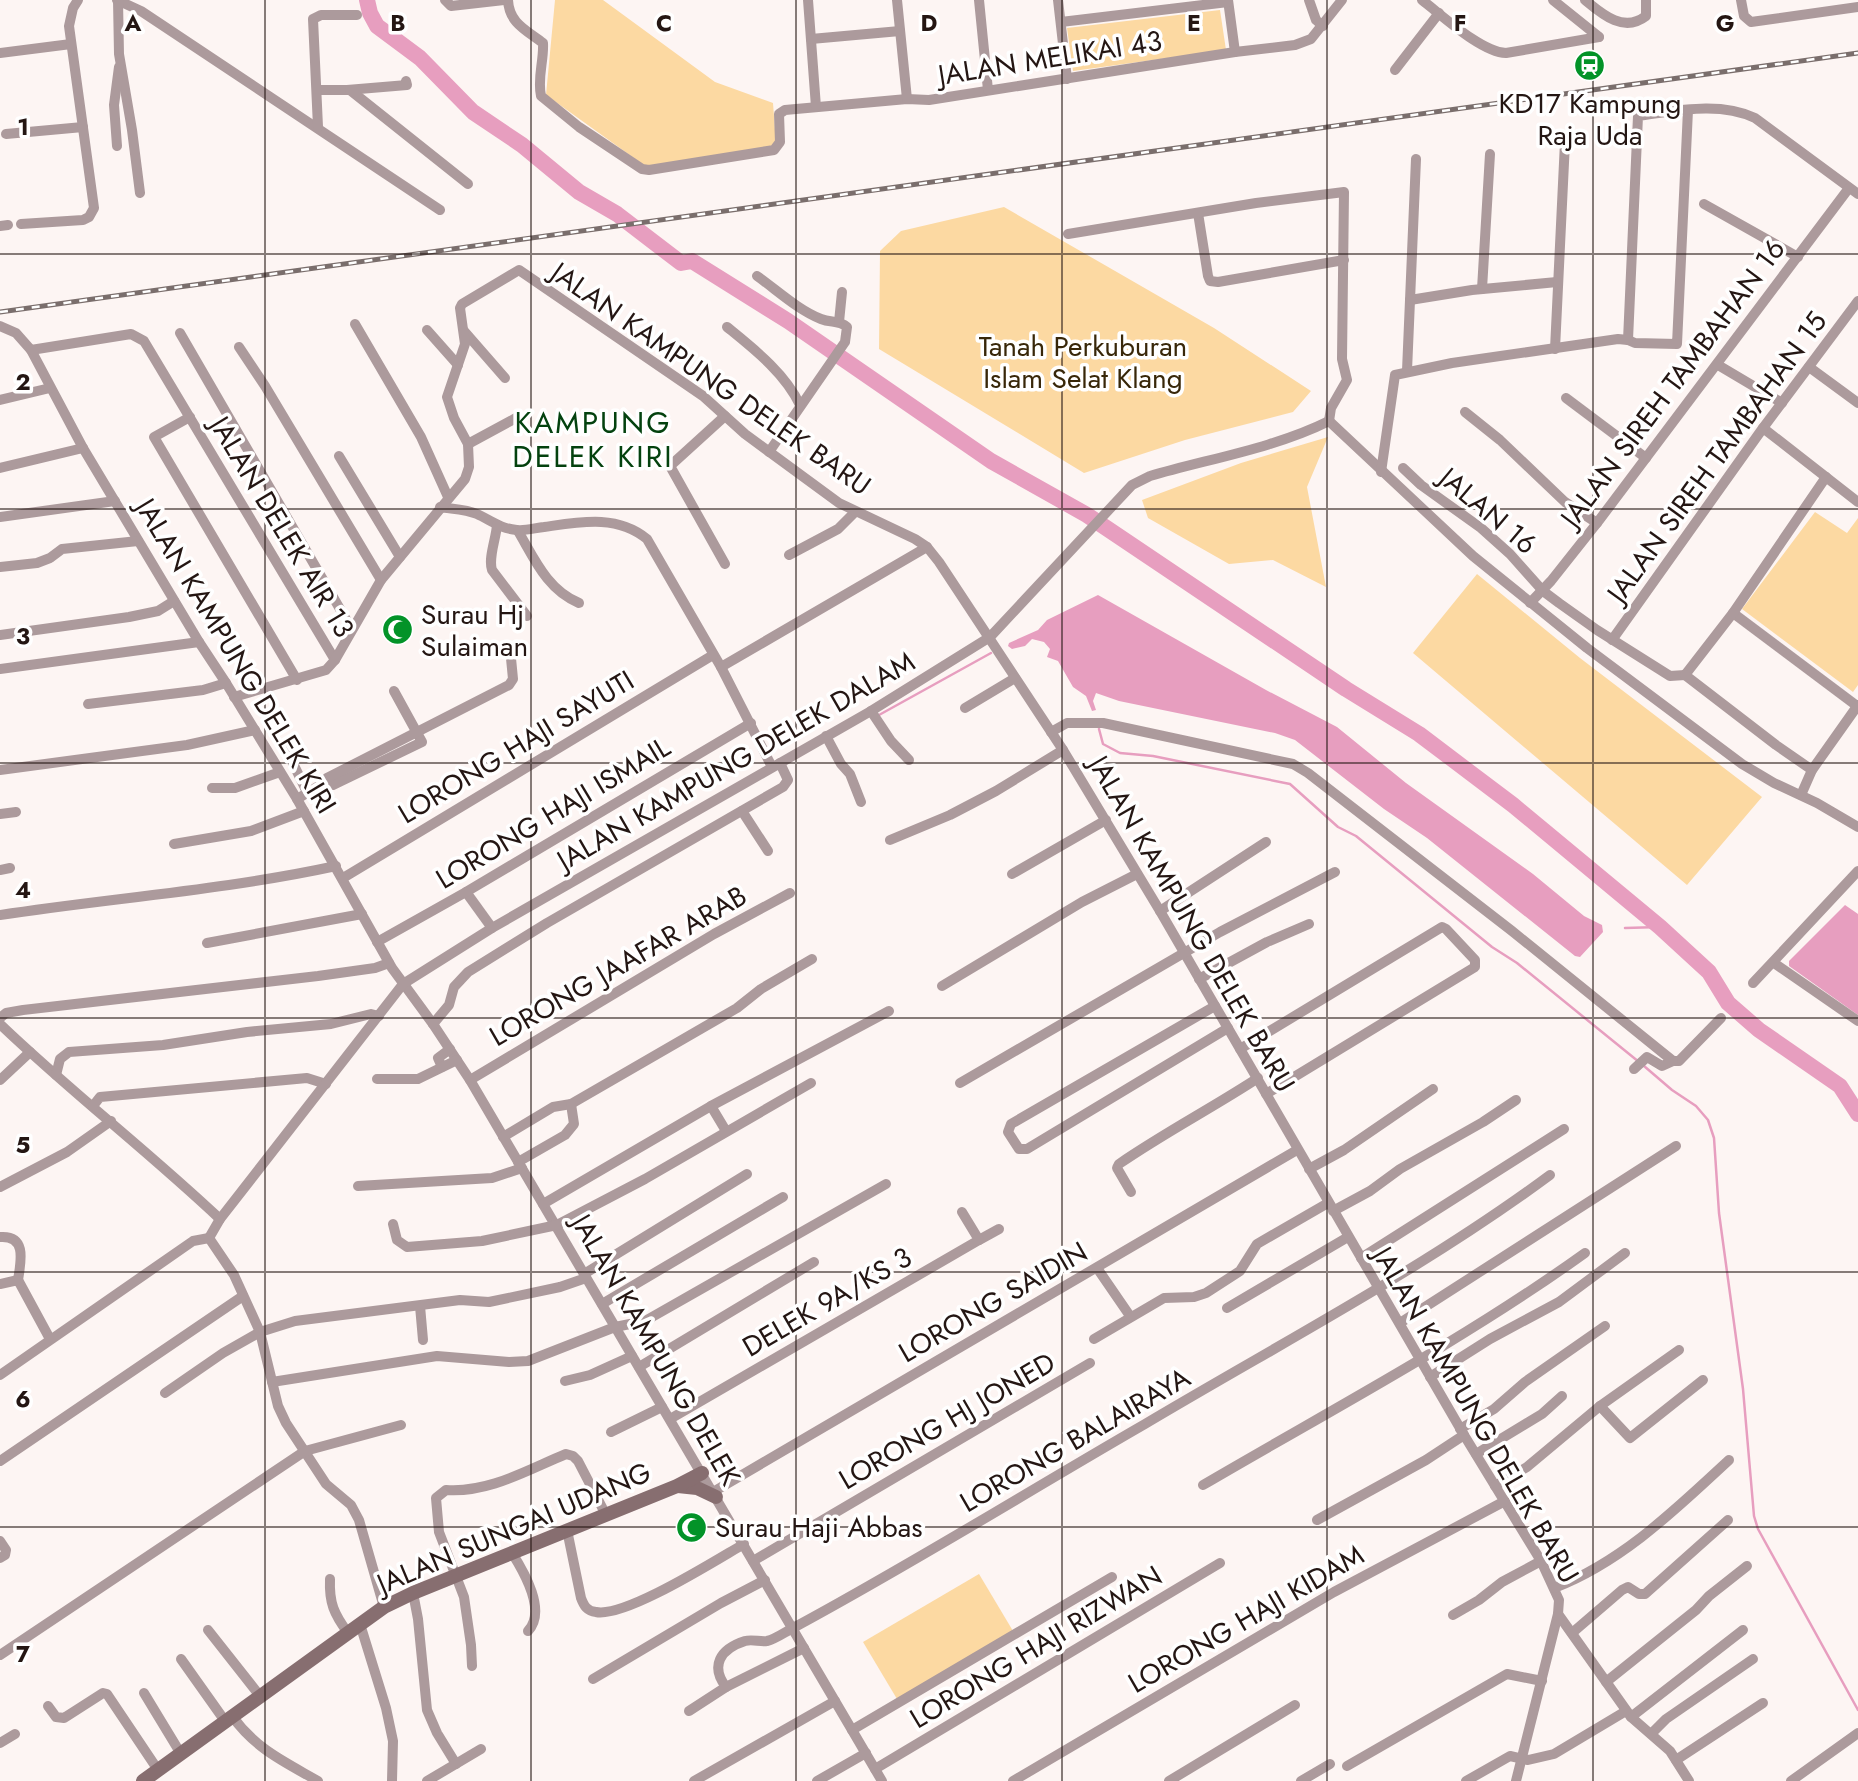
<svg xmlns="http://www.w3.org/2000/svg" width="1858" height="1781" font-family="Jost,sans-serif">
<rect width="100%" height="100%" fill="#fdf5f3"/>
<g fill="#fcd9a2">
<path d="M555,0H603L715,82L773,103L776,143L769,149L645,166L546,95Z"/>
<path d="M1220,10L1226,50L1073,71L1067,28Z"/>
<path d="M1004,207L1214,328L1311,391L1293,412L1185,440L1084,473L879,349L880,251L901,231Z"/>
<path d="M1328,437L1307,487L1326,587L1273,560L1229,564L1148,518L1142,500L1241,463Z"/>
<path d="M1815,512L1847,533L1858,518V685L1853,692L1742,609Z"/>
<path d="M1477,574L1580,658L1762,797L1687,885L1413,653Z"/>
<path d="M979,1574L1013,1631L897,1699L863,1642Z"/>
</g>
<g fill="#e79ebf">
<path d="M1098,595L1266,690L1337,727L1406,783L1533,874L1584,916L1602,925L1603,932L1580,957L1575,956L1427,838L1384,809L1295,740L1275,733L1119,701L1096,693L1093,701L1096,710L1092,711L1086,696L1073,687L1058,661L1047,657L1050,649L1044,642L1032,639L1025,646L1012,649L1008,646L1009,643L1038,630L1047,620Z"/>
<path d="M1845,905L1858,914V1015L1789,966V961Z"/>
</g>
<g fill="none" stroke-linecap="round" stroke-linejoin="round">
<g stroke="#e79ebf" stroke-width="2.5">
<path d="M879,715L991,653"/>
<path d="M1099,729L1103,744L1120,753L1153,756L1290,784L1338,827L1356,836L1492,947L1517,963L1639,1062"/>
<path d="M1625,928L1660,927"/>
<path d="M1644,1066L1672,1090L1696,1106L1708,1120L1714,1138L1719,1213L1743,1389L1754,1516L1758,1529L1858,1710"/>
</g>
<path stroke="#e79ebf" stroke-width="16" d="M367,0L370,13L377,26L420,58L473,112L522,145L579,192L617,214L681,263L692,261L788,321L991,461L1087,515L1346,689L1419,734L1513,805L1660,927L1709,972L1728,1003L1759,1030L1840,1086L1858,1114"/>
<g stroke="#ac9a9c" stroke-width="10">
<path d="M117,0L141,11L440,210"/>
<path d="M118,0L119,54L132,130L140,193"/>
<path d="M445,0L451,6L504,0"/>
<path d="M508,0C509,23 526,30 543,43C544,61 537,78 541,96L579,127L642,169L649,170L774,150L780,142L779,114L785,110L907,99L929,100L1235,52L1295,45L1311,39L1342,0"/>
<path d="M808,0L816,107"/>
<path d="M897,0L907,99"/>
<path d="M979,0L988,90"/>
<path d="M1058,0L1067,79"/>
<path d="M1228,0L1235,52"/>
<path d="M1309,0L1316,20L1323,26"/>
<path d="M1422,0C1443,16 1481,52 1506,53L1599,37"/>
<path d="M1553,0L1599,37"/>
<path d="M1585,0C1603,15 1624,33 1646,16V0"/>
<path d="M1741,0L1744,16L1751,22L1858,7"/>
<path d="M1061,22L1228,2"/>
<path d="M811,39L900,31"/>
<path d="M0,53L71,44"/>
<path d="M1395,70L1439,13"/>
<path d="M317,90H347L407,85L406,81"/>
<path d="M350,90L468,184"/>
<path d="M318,127L313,19L321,15H357"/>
<path d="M6,134L83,127"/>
<path d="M117,146L114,105L119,67"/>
<path d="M1704,204L1798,257"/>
<path d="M1198,213L1208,276L1210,281L1218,282L1344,260"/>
<path d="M21,224L83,220L89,217L94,208L69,26L73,8L78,0"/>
<path d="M0,226L8,225"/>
<path d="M1068,234L1256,203L1344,192L1342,359L1347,380L1331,408L1329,421"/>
<path d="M757,276C777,290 798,310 821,319C831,323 839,320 847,327L845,342L769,452"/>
<path d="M1482,289L1490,154"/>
<path d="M1410,300L1472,290L1557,282"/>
<path d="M839,322L842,292"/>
<path d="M355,324L421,437L448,497"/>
<path d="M0,326L16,333L31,350L83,448L199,642L226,683L297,799L392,968L433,1024L470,1080L882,1781"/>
<path d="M727,327C754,349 785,373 800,405"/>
<path d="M427,330L458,365"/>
<path d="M464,331L505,378"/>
<path d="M180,333L351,628"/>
<path d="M1628,340L1635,343L1677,344L1688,110"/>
<path d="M239,347L265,386L381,580"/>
<path d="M1555,349L1565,142"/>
<path d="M31,350L131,334L144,341L335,660"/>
<path d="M1718,365L1782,403"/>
<path d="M1809,367L1858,403"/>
<path d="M1407,371L1416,159"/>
<path d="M1566,398L1646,458"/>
<path d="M0,400L50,388"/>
<path d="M1465,412L1500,440L1565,502L1597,523"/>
<path d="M190,417L154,437L297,680"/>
<path d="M1329,421L1473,556L1587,648L1742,764L1774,783L1817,803L1858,827"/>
<path d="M1763,428L1858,502"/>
<path d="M468,444L516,418"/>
<path d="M339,456L400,557"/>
<path d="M0,468L83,448"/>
<path d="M1403,468L1421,485L1481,528L1510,554L1543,591L1559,603L1597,630L1670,676L1685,675"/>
<path d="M1381,472L1395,375L1452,363L1618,339L1628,340L1638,116C1676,111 1719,101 1755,118L1858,194"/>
<path d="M440,507C452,509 466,509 477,514C490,520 501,529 517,530C525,531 535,528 544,527C579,522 617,514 647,539L721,667L772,767"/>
<path d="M0,517L115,501"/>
<path d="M497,525C496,539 488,558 492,570L527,616"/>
<path d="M518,531C534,558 547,590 579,603"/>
<path d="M789,555L838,529L855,512"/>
<path d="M725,564L670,466L725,416"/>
<path d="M0,567L37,563L50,558L62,549L138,541"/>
<path d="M1530,603L1551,581L1597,523L1849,188"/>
<path d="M1733,613L1857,706"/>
<path d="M0,635L129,617L158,611L174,601"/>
<path d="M1612,640L1763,428L1858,301"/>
<path d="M721,667L927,547"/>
<path d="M0,669L199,642"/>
<path d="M1685,675L1733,613L1826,477"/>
<path d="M1685,675L1776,745L1812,770"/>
<path d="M234,697L326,670L335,660L381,580L465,479L469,467L468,444L454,418L447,397L465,344L460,308L462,304L519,270L703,396L745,434L839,503L915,539L927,547L939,562L1063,750L1160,911L1464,1435L1541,1561L1559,1600L1558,1614L1516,1781"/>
<path d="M88,704L203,690L226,683"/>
<path d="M965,708L1015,678"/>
<path d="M871,711L891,741L909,760"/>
<path d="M1051,732L1067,723H1103L1293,764L1308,773L1512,931L1673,1061H1679L1721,1018"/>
<path d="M826,736L841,764L850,774L861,802"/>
<path d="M292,743L287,751L307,792"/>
<path d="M0,770L187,745L255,730"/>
<path d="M322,784L333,785L422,742L394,691"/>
<path d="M212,788H235L280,772"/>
<path d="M1801,795L1812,770L1858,705"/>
<path d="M297,799L322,784L327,778L509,685L513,679L510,648"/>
<path d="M742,811L768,851"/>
<path d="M0,814L16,812"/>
<path d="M890,840L950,815L996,791L1063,750"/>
<path d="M174,844L251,831L304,811"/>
<path d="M0,870L10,868"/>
<path d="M1012,874L1106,820"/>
<path d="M343,878L713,655"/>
<path d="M466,892L492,928"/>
<path d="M1160,911L1266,842"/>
<path d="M0,915C112,898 225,890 336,866"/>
<path d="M377,942L466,892L751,723"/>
<path d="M207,943L362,914"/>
<path d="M1774,963L1858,1021"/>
<path d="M1199,979L1267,942L1309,924"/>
<path d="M1753,983L1858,871"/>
<path d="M942,986L1082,902L1137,874"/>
<path d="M1215,1006L1011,1124L1008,1132L1019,1149H1027L1228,1028"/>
<path d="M0,1018L6,1013L23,1010L318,976L375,968L389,963"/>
<path d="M0,1024C71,1092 148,1151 220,1219"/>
<path d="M433,1024L449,1005L454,987L468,972L547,923L783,787L788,780L780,763"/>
<path d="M1240,1049L1442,927L1446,929L1475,960V967L1266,1094"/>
<path d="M442,1067L438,1058L450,1049"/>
<path d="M1634,1069L1647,1057L1662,1066L1673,1061"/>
<path d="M56,1075L60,1059L69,1052L163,1045L247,1032L331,1024L371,1014L379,1016"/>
<path d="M377,1079H418L457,1060"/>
<path d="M0,1080L30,1052"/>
<path d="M470,1080L714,934L790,893"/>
<path d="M960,1083L1220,932L1335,872"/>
<path d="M93,1106L100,1097L307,1078L326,1084"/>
<path d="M711,1106L726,1131"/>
<path d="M503,1137L553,1107L571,1104L737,1008L761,989L812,959"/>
<path d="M518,1162L565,1135L574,1124L571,1104"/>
<path d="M1309,1169L1344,1150L1433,1089"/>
<path d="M358,1186L492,1178L522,1168"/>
<path d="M0,1187L67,1152L111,1121"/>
<path d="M1131,1192L1117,1168L1119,1164C1164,1133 1212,1108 1258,1078"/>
<path d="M543,1204L711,1106L889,1011"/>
<path d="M1333,1211L1370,1191L1400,1169L1483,1122L1516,1100"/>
<path d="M393,1224L397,1240L407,1247L482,1241L557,1225L645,1179L811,1083"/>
<path d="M0,1237C27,1235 21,1261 18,1280"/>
<path d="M209,1238L220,1219L403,984L492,928L871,711L990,637L1132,485L1150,476C1208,459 1275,448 1329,421"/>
<path d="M209,1238L234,1275L260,1332L278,1406L286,1423L326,1484L351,1505L359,1520L384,1607"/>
<path d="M979,1240L999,1229"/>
<path d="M1361,1258L1564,1129"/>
<path d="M1097,1268L1130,1316"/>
<path d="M584,1274L747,1174"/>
<path d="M0,1284L18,1280L50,1339"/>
<path d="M602,1304L783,1197"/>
<path d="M420,1306L423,1340"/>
<path d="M1227,1308L1348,1237"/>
<path d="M1400,1323L1676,1146"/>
<path d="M1094,1339L1164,1298L1194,1297L1206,1293L1240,1271L1257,1244L1328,1203"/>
<path d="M639,1367L814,1262"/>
<path d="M0,1375L193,1241L209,1238"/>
<path d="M1430,1377L1490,1339L1559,1302L1625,1253"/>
<path d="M565,1381L590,1375L632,1356"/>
<path d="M272,1382L437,1356L509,1362L528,1361L615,1327L645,1321L886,1184"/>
<path d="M165,1393L223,1353L260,1332L295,1321L460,1300L489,1302L560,1287L586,1278"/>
<path d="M1600,1406L1630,1438L1703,1380"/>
<path d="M670,1419L979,1240L962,1212"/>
<path d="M1460,1429L1494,1409L1525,1382L1605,1326"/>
<path d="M611,1432L662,1407"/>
<path d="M1476,1454L1542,1414L1562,1396"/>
<path d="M0,1461L243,1296"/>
<path d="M1203,1485C1331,1410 1464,1340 1585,1253"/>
<path d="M1495,1486L1527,1467L1600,1406L1679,1350"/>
<path d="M713,1492L1297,1150"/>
<path d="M1317,1520L1426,1460L1464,1435"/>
<path d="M567,1530L581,1598C584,1606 587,1611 596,1612C625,1618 716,1560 744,1544"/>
<path d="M0,1541L6,1550L5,1555L0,1558"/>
<path d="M512,1553C524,1572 547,1611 528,1631"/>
<path d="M753,1561L1090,1363"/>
<path d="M330,1579C329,1603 334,1614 348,1633"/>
<path d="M1554,1588C1622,1562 1676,1509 1729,1460"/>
<path d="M413,1593L418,1619L427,1710L437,1733L456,1764"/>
<path d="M1558,1614L1631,1717L1670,1751L1689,1781"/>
<path d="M1453,1615L1479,1600L1502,1582L1541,1561"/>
<path d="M360,1624L386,1708L393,1741L392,1781"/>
<path d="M208,1630L260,1696"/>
<path d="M1572,1633L1622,1590L1628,1587L1639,1594H1645L1728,1520"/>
<path d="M804,1648L726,1687C710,1666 720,1649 745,1641C752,1639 760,1642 767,1641C776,1639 785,1632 793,1628C912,1564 1027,1492 1145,1424C1281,1343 1423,1269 1550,1175"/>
<path d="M0,1655L305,1451L401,1425"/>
<path d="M181,1659L225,1721"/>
<path d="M472,1666L471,1645L464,1597L439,1532L436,1498L446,1490C489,1493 527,1470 566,1454L573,1456L578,1461L606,1515"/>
<path d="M593,1679L721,1603L765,1580"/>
<path d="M1606,1682L1696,1610L1709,1596L1747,1566"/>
<path d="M144,1693L181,1754"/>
<path d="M48,1706L56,1717L64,1718L103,1693L107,1694L158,1770"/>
<path d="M689,1711L726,1687"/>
<path d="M232,1716C256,1749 283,1761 318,1781"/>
<path d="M1631,1717L1743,1630"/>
<path d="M852,1730L1112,1577"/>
<path d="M1652,1733L1666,1719L1753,1659"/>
<path d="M0,1743L15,1734"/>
<path d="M1676,1760L1763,1703"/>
<path d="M1347,1766L1507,1674L1542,1681"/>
<path d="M875,1769L1220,1563"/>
<path d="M427,1781L481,1749"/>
<path d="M694,1781L835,1701"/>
<path d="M817,1781L866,1753"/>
<path d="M1013,1781L1334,1592L1505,1501"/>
<path d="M1169,1781L1295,1705"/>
<path d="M1301,1781L1330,1764"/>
<path d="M1466,1781L1510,1756L1528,1760L1554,1754L1626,1711"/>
<path d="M1791,1781L1858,1733"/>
</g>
<g stroke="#876e70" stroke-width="14">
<path d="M678,1486L697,1488L716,1497"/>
<path d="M143,1781L384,1607L413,1593L677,1486L702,1473"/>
</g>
<defs>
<path id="rail" d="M0,312L1858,53"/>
</defs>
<use href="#rail" stroke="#7a6e6c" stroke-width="5"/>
<use href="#rail" stroke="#fff" stroke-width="2.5" stroke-dasharray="8" stroke-linecap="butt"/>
</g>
<path fill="none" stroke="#241613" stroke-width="2" stroke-opacity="0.55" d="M265,0V1781M531,0V1781M796,0V1781M1062,0V1781M1327,0V1781M1593,0V1781M0,254H1858M0,509H1858M0,763H1858M0,1018H1858M0,1272H1858M0,1527H1858"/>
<defs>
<symbol id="station-disc" viewBox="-11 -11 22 22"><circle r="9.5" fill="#039328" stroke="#fff"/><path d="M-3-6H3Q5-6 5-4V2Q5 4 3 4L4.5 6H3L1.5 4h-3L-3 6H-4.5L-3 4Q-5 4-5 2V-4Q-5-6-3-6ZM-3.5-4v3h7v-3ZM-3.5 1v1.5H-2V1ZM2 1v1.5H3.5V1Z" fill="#fff"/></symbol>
<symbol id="mosque-disc" viewBox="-11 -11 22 22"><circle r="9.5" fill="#039328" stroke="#fff"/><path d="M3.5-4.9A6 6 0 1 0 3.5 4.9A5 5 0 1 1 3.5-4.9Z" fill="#fff"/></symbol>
</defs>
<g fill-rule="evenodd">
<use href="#station-disc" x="1572" y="48" width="35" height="35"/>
<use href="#mosque-disc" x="380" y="612" width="35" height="35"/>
<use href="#mosque-disc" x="674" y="1510" width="35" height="35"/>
</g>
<g text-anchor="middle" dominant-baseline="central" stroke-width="7" stroke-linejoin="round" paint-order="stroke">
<g font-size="28" fill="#241613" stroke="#fff">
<text transform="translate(1050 58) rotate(-9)">JALAN MELIKAI 43</text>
<text transform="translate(711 379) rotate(35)">JALAN KAMPUNG DELEK BARU</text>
<text transform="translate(1673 383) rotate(-53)">JALAN SIREH TAMBAHAN 16</text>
<text transform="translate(1717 457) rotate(-54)">JALAN SIREH TAMBAHAN 15</text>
<text transform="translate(1488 511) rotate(40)">JALAN 16</text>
<text transform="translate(282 527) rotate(59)">JALAN DELEK AIR 13</text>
<text transform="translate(236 656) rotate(59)">JALAN KAMPUNG DELEK KIRI</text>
<text transform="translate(516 747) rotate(-31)">LORONG HAJI SAYUTI</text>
<text transform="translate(736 761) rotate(-30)">JALAN KAMPUNG DELEK DALAM</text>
<text transform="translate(553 813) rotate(-31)">LORONG HAJI ISMAIL</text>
<text transform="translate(1192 924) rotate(60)">JALAN KAMPUNG DELEK BARU</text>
<text transform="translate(618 966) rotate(-30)">LORONG JAAFAR ARAB</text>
<text transform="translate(827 1302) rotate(-30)">DELEK 9A/KS 3</text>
<text transform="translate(993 1302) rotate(-30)">LORONG SAIDIN</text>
<text transform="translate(656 1350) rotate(60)">JALAN KAMPUNG DELEK</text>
<text transform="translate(1476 1415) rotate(60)">JALAN KAMPUNG DELEK BARU</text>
<text transform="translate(947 1421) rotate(-30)">LORONG HJ JONED</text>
<text transform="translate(1075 1440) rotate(-30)">LORONG BALAIRAYA</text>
<text transform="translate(514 1528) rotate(-23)">JALAN SUNGAI UDANG</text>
<text transform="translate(1246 1619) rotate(-30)">LORONG HAJI KIDAM</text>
<text transform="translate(1036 1647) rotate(-31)">LORONG HAJI RIZWAN</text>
</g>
<g font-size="28" fill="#241613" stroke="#fff" text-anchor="start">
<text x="1590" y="103" text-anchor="middle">KD17 Kampung<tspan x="1590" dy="32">Raja Uda</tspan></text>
<text x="421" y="614">Surau Hj<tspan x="421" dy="32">Sulaiman</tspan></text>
<text x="715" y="1527">Surau Haji Abbas</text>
</g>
<g font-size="28" fill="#382709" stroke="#fff">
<text x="1083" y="346">Tanah Perkuburan<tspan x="1083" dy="32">Islam Selat Klang</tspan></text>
</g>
<g font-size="30" letter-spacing="2" fill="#04420f" stroke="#fff">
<text x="593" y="422">KAMPUNG<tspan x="593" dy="34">DELEK KIRI</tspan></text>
</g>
</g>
<g font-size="23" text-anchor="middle" font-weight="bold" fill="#241613" stroke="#fff" stroke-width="7" stroke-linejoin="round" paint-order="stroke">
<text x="133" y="31">A</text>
<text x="398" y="31">B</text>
<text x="664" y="31">C</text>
<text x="929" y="31">D</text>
<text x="1194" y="31">E</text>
<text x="1460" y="31">F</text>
<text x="1725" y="31">G</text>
<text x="23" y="135">1</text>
<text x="23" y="390">2</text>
<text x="23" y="644">3</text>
<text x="23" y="898">4</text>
<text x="23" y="1153">5</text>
<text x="23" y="1407">6</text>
<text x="23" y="1662">7</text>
</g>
</svg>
